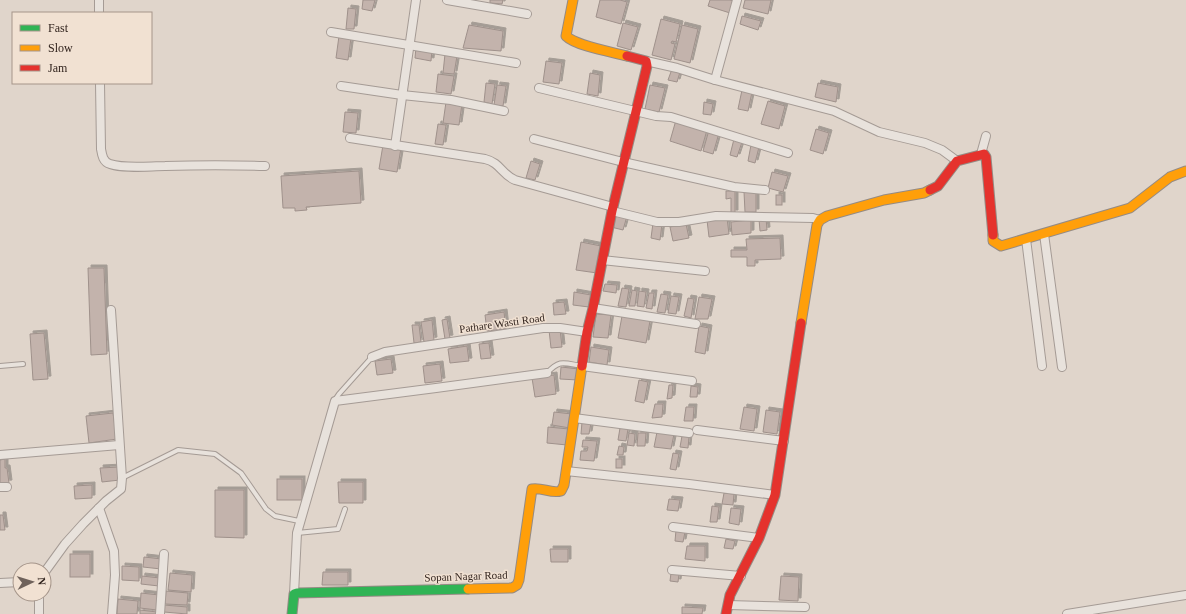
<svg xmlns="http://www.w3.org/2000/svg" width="1186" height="614" font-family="Georgia,serif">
<defs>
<filter id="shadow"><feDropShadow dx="3" dy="-3" stdDeviation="0" flood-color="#0004"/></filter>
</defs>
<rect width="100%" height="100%" fill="#e0d5cb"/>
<g fill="#c3b3ac" stroke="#9f918b" filter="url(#shadow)">
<path d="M363,0H375L372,11L362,9Z"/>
<path d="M490,0H503L502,4L490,3Z"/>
<path d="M600,0H620L627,2L621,24L596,17Z"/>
<path d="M710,0H730L734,1L730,13L708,6Z"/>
<path d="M745,0H771L768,14L743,8Z"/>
<path d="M348,8L356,9L354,29H346Z"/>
<path d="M742,16L761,21L758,30L740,24Z"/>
<path d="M661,19L680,24L676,42L672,41L671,43L675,44L671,60L652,55Z"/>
<path d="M623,23L638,27L631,50L617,46Z"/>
<path d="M469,25L503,31L501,51L463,48Z"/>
<path d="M682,25L698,29L690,63L674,59Z"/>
<path d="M339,36L351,38L348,60L336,58Z"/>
<path d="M416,47L432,50L431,61L415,58Z"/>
<path d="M445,54L457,56L454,74L443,73Z"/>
<path d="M546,61L562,63L559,84L543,82Z"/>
<path d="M672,69L680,72L677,82L668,80Z"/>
<path d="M590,73L600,75L598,96L587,94Z"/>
<path d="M438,74L454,76L451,94L436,92Z"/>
<path d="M486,83L495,84L492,104L484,102Z"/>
<path d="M818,83L838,87L836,102L815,97Z"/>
<path d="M497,85L506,86L503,106L494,105Z"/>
<path d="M650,85L665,88L659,112L645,109Z"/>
<path d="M742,90L752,92L748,111L738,109Z"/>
<path d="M768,101L785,106L779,129L761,124Z"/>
<path d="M446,102L462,104L459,125L443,123Z"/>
<path d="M704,102L713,104L711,115L703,114Z"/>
<path d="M345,112L358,113L356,133L343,132Z"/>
<path d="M676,120L707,130L701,151L670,141Z"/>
<path d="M438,124L446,125L443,145L435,144Z"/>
<path d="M816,129L829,133L823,154L810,150Z"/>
<path d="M709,130L719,133L713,154L703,151Z"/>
<path d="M734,139L742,142L737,157L730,155Z"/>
<path d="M383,145L401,148L397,172L379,169Z"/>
<path d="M751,145L759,147L755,163L748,161Z"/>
<path d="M531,161L540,164L535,180L526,178Z"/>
<path d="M359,171L361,203L306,207L307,210L295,211V208H283L281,176Z"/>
<path d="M772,172L788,176L783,192L768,188Z"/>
<path d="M726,191H735V213H731V198L726,199Z"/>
<path d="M756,191V212H745L744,192Z"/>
<rect x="776" y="195" width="6" height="10"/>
<path d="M615,213L627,216L623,230L611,227Z"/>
<path d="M727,218L729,234L709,237L707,220Z"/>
<path d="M766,218L767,230L760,231L759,219Z"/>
<path d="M751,220V233L732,235L731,222Z"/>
<path d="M653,223L662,224L660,240L651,238Z"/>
<path d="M686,224L689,238L673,241L670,227Z"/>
<path d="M780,238L781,259L755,260V266H747V257H731V250H747L746,239Z"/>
<path d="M581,242L601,246L597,273L576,270Z"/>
<path d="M88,268H104L107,354L91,355Z"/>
<path d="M605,284L617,285L616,293L603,291Z"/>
<path d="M622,288L629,289L626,307L618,306Z"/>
<path d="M632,290L637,291L635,306H629Z"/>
<path d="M639,291L646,292L644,307L637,306Z"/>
<path d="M574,292L591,295L589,307L573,305Z"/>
<path d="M649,293H654L652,309L646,308Z"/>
<path d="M661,294L668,295L665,313L657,312Z"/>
<path d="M671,296L679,297L676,314L668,313Z"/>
<path d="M699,297L712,299L708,319H695Z"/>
<path d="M688,298L694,299L691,318L684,316Z"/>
<path d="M564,302L566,314L554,315L553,303Z"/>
<path d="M504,312L506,329L487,331L485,315Z"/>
<path d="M596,314L611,315L608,338L593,337Z"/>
<path d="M622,316L650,321L646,343L618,338Z"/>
<path d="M447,319L450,338L445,339L442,320Z"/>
<path d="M432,320L434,340L424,342L421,322Z"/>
<path d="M412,325H419L421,342L414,343Z"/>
<path d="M699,326L709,328L705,354L695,352Z"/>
<path d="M560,329L562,347L551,348L549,330Z"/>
<path d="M44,333L48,379L33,380L30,334Z"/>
<path d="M489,343L491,358L481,359L479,344Z"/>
<path d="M467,346L469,361L450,363L448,349Z"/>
<path d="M591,347L609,350L607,365L589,362Z"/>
<path d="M391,359L393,373L377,375L375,361Z"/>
<path d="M440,364L442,381L425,383L423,366Z"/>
<path d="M561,367L579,369L578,380L560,379Z"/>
<path d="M554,375L556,394L535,397L532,378Z"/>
<path d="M639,380L648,382L644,403L635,401Z"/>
<path d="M669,385H673L672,398L667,399Z"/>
<path d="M691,386L698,387L697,397H690Z"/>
<path d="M655,404H663L662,417L652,418Z"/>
<path d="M686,407H694L693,421H684Z"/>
<path d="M744,407L757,409L754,431L740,429Z"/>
<path d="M766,410L780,412L777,434L763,432Z"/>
<path d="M554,412L572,414L570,428L552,425Z"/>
<path d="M113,413L117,439L89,443L86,416Z"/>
<path d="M582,422L591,423L589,434H581Z"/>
<path d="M548,427L569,429L567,445L547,443Z"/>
<path d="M620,428L628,429L626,441L618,440Z"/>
<path d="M657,432L674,434L671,449L654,447Z"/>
<path d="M629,433L635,434L634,446L627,445Z"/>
<path d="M638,433H646L645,446H637Z"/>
<path d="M682,436L689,437L688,448L680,447Z"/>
<path d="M583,440L597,441L594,461L580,460L581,451H587L588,447H582Z"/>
<path d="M619,446L624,447L623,455H617Z"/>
<path d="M673,453L679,454L676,470L670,469Z"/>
<path d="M5,459V468H7L9,483L0,484V460Z"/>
<rect x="616" y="459" width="6" height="9"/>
<path d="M119,467L120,480L102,482L100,468Z"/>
<rect x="277" y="479" width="25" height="21"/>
<path d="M338,482H363V503H339Z"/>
<path d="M92,485V498L75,499L74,486Z"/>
<path d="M215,490H244V538L215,537Z"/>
<path d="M724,493L734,494L733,505L722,504Z"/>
<path d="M669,499L680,500L678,511L667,510Z"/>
<path d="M712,506L719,507L717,522H710Z"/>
<path d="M731,508L741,509L739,525L729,523Z"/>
<path d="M0,515H3L5,530H0Z"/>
<path d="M676,530L685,532L683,542L675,541Z"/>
<path d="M726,539L735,541L733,549L724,548Z"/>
<path d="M687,546H705V561L685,559Z"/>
<path d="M550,549H568V562H551Z"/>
<rect x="70" y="554" width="20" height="23"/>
<path d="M144,557L162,559L161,569L143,567Z"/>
<path d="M122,566L139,567V581L122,580Z"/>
<path d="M323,572H348V585H322Z"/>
<path d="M170,573L192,575L191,592L168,590Z"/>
<path d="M671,573L679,574L678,582L670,581Z"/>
<path d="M142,576L160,578L159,586L141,584Z"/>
<path d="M781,576L799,577L798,601L779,600Z"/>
<path d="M166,591L188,593L187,605L165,604Z"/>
<path d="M141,593L159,595L157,610L140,608Z"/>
<path d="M118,599L138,601L137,614H117Z"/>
<path d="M164,605L187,607V614L164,612Z"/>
<path d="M682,607L703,608L702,614H682Z"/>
<path d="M140,610L157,612V614H140Z"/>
</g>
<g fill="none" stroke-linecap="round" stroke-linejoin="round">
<defs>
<g id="lane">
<path d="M0,366L23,364"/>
<path d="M547,373C560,359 564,363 581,366"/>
<path d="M335,400L339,394L372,357"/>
<path d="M122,478L178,450L215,454L241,473L266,509L275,516L299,521"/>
<path d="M297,533L338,529L345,509"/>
</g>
<g id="street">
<path d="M99,0V13"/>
<path d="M447,0L527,14"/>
<path d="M331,32L516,63"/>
<path d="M646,61L677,68L715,80L834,111L879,132L925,143L942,150L957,161"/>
<path d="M715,80L737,0"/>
<path d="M100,83L101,149C102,155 103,162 110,164C124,169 150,166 165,166C199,165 232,165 265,166"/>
<path d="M341,86L402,95L451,100L504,111"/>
<path d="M539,88L656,116L671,117L788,153"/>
<path d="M350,138L485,159C501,163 501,174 515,180L613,207"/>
<path d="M534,139L623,162L734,187L765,190"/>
<path d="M395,146L416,0"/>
<path d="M981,154L986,136"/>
<path d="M612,211L657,222H679L716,216L813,218L820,220"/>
<path d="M1044,234L1062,367"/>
<path d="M1026,239L1042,366"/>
<path d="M602,260L705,271"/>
<path d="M593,308L696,324"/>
<path d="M372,357L385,352L543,328H560L587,332"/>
<path d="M582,366L692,381"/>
<path d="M574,418L689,433"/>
<path d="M697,430L784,441"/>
<path d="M0,455L119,445"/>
<path d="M566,471L689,484L775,495"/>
<path d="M0,487H7"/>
<path d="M99,508L114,551L115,575L112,614"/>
<path d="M673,527L759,538"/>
<path d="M672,570L741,576"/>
<path d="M44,573L65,544L83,524L106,501L121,489L122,478L111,310"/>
<path d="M0,583L20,582"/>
<path d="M294,594L297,533L335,401L436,388L547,373"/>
<path d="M728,605L805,607"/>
<path d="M39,614V594"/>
<path d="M160,614L164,554"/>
<path d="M1067,614L1186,595"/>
</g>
<path id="fast" d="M292,614L294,594L297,593L468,589"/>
<g id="slow">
<path d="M573,0L566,36C576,46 612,52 627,56"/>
<path d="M993,235V241L1001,246L1130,208L1170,177L1186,171"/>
<path d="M801,323L817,225L820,220L827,216L884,200L924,193L930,190"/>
<path d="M468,589L512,588L517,585L519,580L532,489C542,487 551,494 561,491L564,485L582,366"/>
</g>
<g id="jam">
<path d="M930,190L938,186L957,161L984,154L986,157L993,235"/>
<path d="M582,366L587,332L593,308L612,211L647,66L646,61L627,56"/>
<path d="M726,614L730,595L759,538L775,495L801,323"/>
</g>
</defs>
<use href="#lane" stroke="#a59b95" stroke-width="6"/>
<use href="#street" stroke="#a59b95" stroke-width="10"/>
<use href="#fast" stroke="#958b84" stroke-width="11"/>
<use href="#slow" stroke="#958b84" stroke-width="11"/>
<use href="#jam" stroke="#958b84" stroke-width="11"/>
<use href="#lane" stroke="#e8e2dc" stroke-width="4"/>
<use href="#street" stroke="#e8e2dc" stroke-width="8"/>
<use href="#fast" stroke="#30b455" stroke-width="9"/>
<use href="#slow" stroke="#ff9f0a" stroke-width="9"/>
<use href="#jam" stroke="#e5322d" stroke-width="9"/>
</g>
<g text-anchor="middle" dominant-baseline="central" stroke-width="3" stroke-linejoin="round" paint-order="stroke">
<g font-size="11" fill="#32241e" stroke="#f1e1d2">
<text transform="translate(502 323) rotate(-8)">Pathare Wasti Road</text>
<text transform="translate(466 576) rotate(-2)">Sopan Nagar Road</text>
</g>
</g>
<rect x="12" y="12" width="140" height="72" fill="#f1e1d2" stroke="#a5958a"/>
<rect x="20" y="25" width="20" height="6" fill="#30b455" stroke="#a5958a"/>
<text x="48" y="32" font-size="12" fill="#32241e">Fast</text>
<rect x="20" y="45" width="20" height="6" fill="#ff9f0a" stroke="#a5958a"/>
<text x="48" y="52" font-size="12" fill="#32241e">Slow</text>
<rect x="20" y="65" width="20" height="6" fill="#e5322d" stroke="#a5958a"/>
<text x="48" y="72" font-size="12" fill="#32241e">Jam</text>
<g transform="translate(32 582) rotate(86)"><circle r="19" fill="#f1e1d2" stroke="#a5958a"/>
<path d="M0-3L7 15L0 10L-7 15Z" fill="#6f625b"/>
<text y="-6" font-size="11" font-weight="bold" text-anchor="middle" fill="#32241e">N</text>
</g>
</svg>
